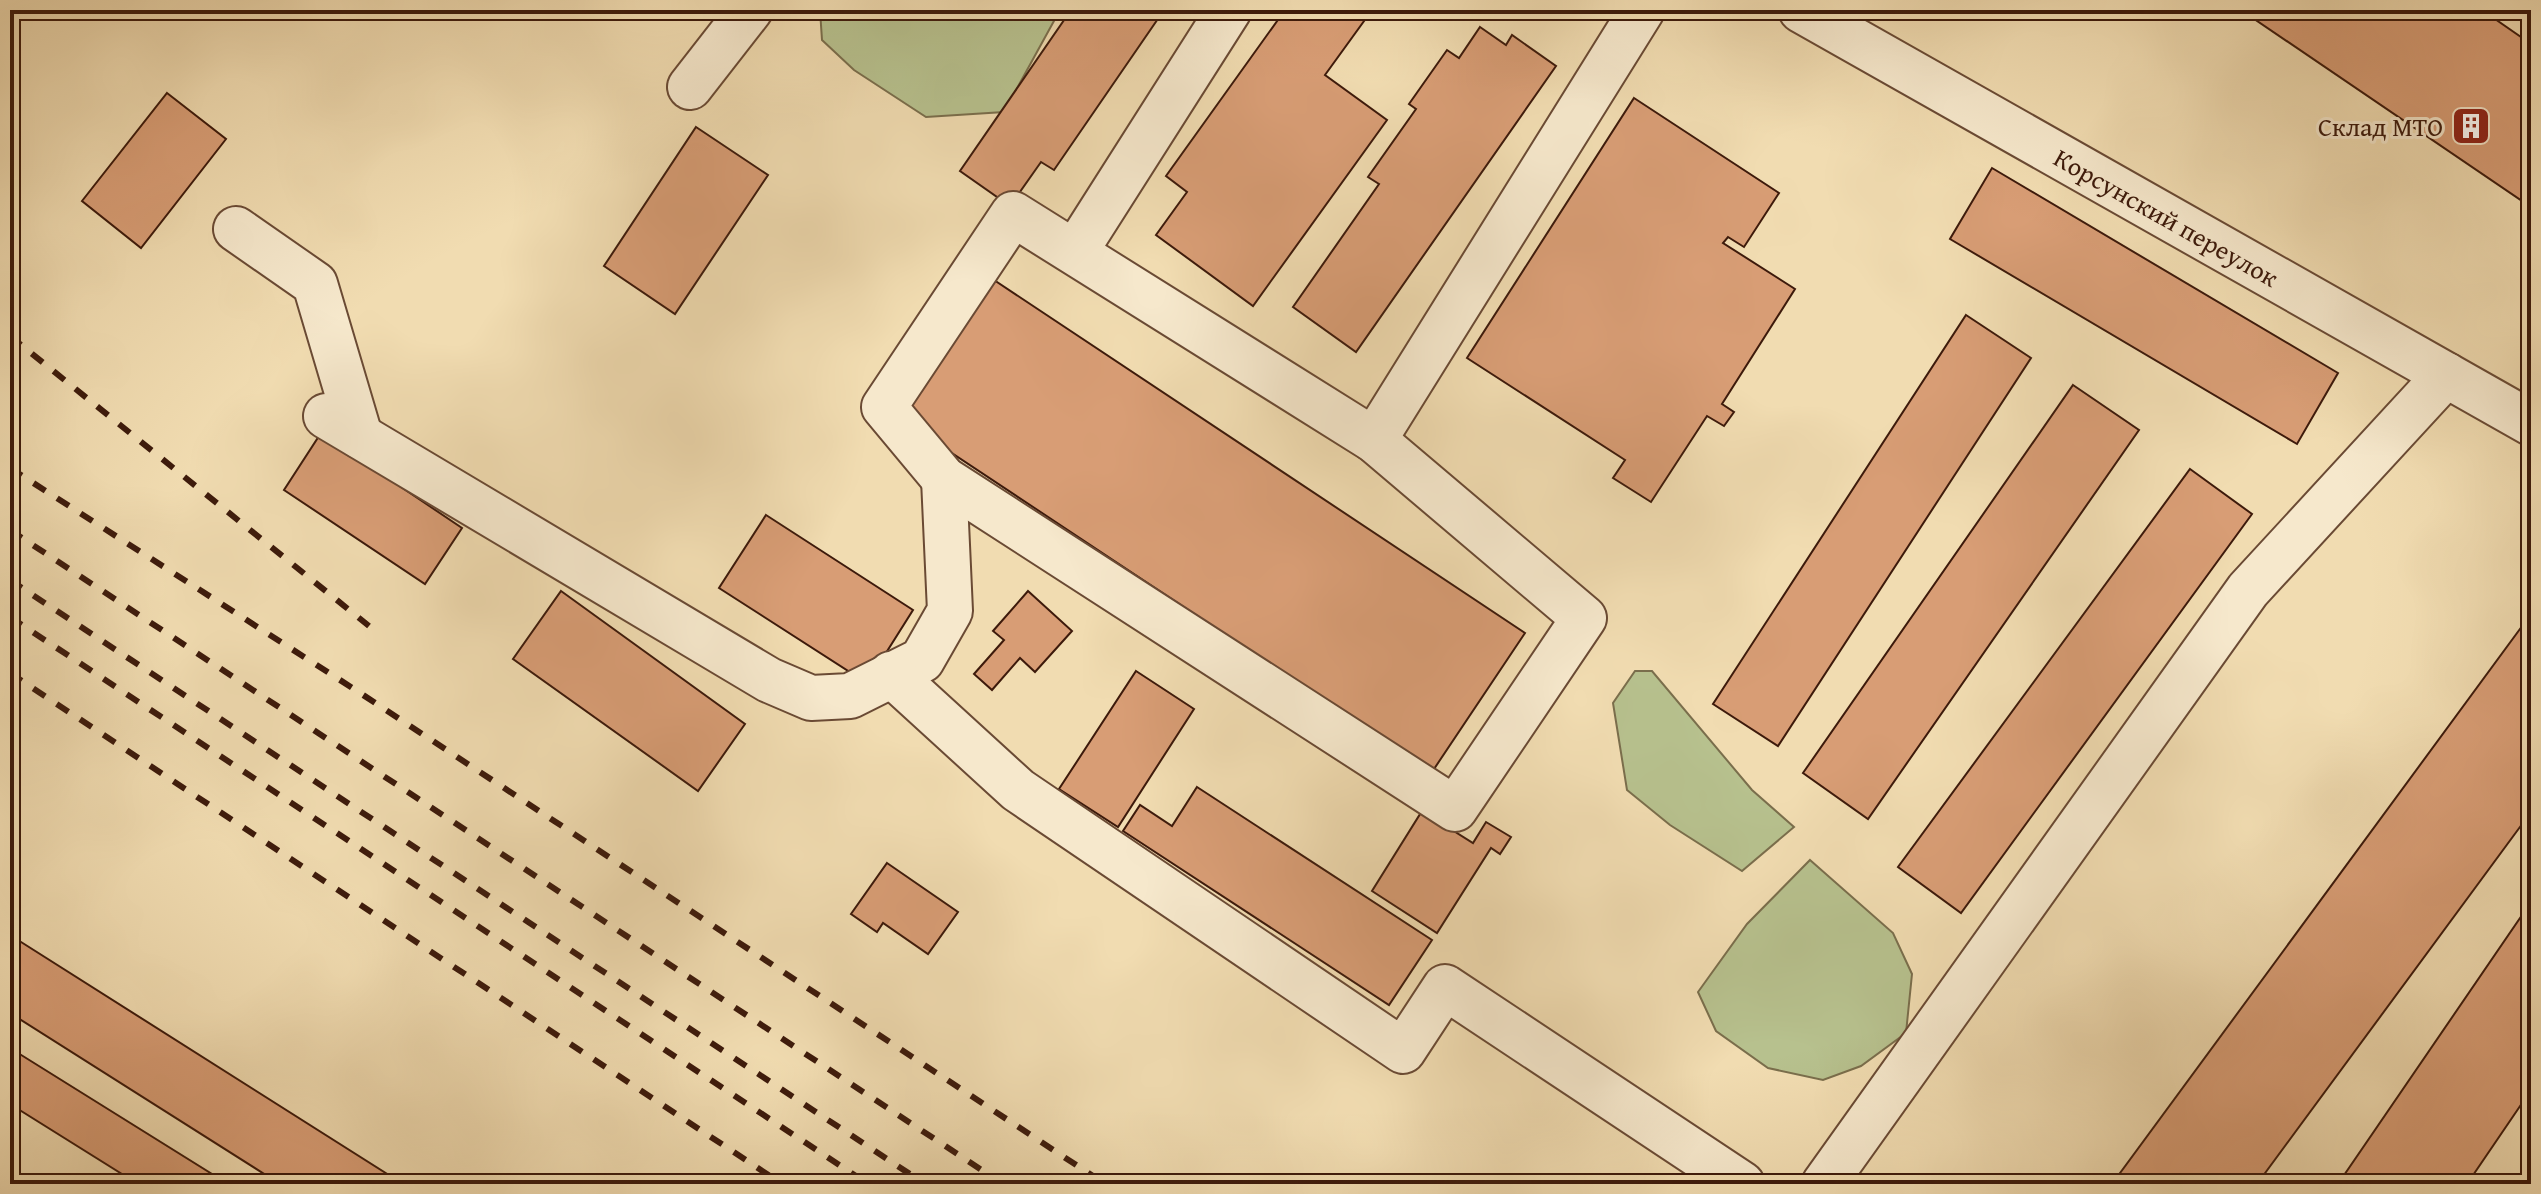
<svg xmlns="http://www.w3.org/2000/svg" width="2541" height="1194" font-family="'Gentium Book Plus',serif">
<rect width="100%" height="100%" fill="#f1dcb1"/>
<filter id="stains"><feTurbulence type="fractalNoise" baseFrequency=".0025" numOctaves="4"/><feColorMatrix values="0 0 0 0 .2 0 0 0 0 .09 0 0 0 0 .02 0 0 0 .5 -.17"/></filter>
<radialGradient id="worn" r=".72"><stop offset=".6" stop-color="#630" stop-opacity="0"/><stop offset="1" stop-color="#630" stop-opacity=".3"/></radialGradient>
<g fill="#b7c18e" stroke="#7a6e4c" stroke-width="2">
<path d="M820,10H1060L1004,112L926,117L854,70L822,40Z"/>
<path d="M1635,671H1652L1752,790L1794,827L1742,871L1670,825L1627,790L1613,703Z"/>
<path d="M1810,860L1893,933L1912,974L1906,1033L1861,1066L1823,1080L1768,1068L1716,1031L1698,992L1747,924Z"/>
</g>
<g fill="#d89d75" stroke="#3d1a0b" stroke-width="2">
<path d="M1071,10H1164L1054,170L1041,162L1010,206L960,171Z"/>
<path d="M1285,10H1372L1325,75L1387,120L1253,306L1156,235L1187,192L1166,176Z"/>
<path d="M2241,10H2482L2531,44V207Z"/>
<path d="M1480,27L1506,45L1512,35L1556,66L1356,352L1293,307L1379,184L1368,177L1416,109L1409,104L1447,50L1459,58Z"/>
<path d="M167,93L226,139L141,248L82,201Z"/>
<path d="M1634,98L1779,193L1744,247L1728,237L1723,243L1795,289L1722,404L1734,412L1724,426L1707,416L1651,502L1613,478L1625,460L1467,358Z"/>
<path d="M696,127L768,175L675,314L604,266Z"/>
<path d="M1992,168L2338,373L2297,444L1950,239Z"/>
<path d="M988,276L1525,633L1432,772L896,416Z"/>
<path d="M1966,315L2031,358L1778,746L1713,704Z"/>
<path d="M2073,385L2139,430L1868,819L1803,773Z"/>
<path d="M321,433L462,528L425,584L284,490Z"/>
<path d="M2190,469L2252,514L1961,913L1898,867Z"/>
<path d="M766,515L913,610L867,683L719,588Z"/>
<path d="M561,591L745,724L698,791L513,659Z"/>
<path d="M1028,591L1072,631L1035,672L1020,658L992,690L974,674L1004,640L993,631Z"/>
<path d="M2531,614V812L2257,1184H2112Z"/>
<path d="M1136,671L1194,709L1118,827L1059,789Z"/>
<path d="M1197,787L1432,940L1389,1005L1123,831L1140,805L1172,826Z"/>
<path d="M1422,811L1473,843L1486,822L1511,837L1500,854L1491,848L1437,933L1372,891Z"/>
<path d="M887,863L958,912L928,954L883,923L877,932L851,914Z"/>
<path d="M2531,902V1090L2467,1184H2338Z"/>
<path d="M10,935L403,1184H280L10,1013Z"/>
<path d="M10,1048L228,1184H138L10,1104Z"/>
</g>
<g fill="none" stroke-linecap="round" stroke-linejoin="round">
<defs>
<g id="minor">
<path id="s1" d="M1801,10L2531,423"/>
<path d="M690,87L750,10"/>
<path d="M1013,214L1374,440L1584,618L1455,809L944,479L884,407Z"/>
<path d="M236,229L315,284L360,436"/>
<path d="M1075,252L1229,10"/>
<path d="M326,416L769,680L811,698L850,696L922,660L950,611L944,479"/>
<path d="M1374,440L1642,10"/>
<path d="M891,674L1018,790L1403,1051L1445,987L1742,1184"/>
<path d="M1824,1184L2248,590L2446,375"/>
</g>
</defs>
<use href="#minor" stroke="#6a4a34" stroke-width="48"/>
<use href="#minor" stroke="#f6e8cc" stroke-width="44"/>
<g stroke="#3d1a0b" stroke-width="6" stroke-dasharray="14 14" stroke-linecap="butt">
<path d="M10,336L369,626"/>
<path d="M10,468L354,689L1105,1184"/>
<path d="M10,530L1003,1184"/>
<path d="M10,580L925,1184"/>
<path d="M10,617L868,1184"/>
<path d="M10,673L782,1184"/>
</g>
</g>
<defs>
<symbol id="building-square" viewBox="-11 -11 22 22"><rect x="-9" y="-9" width="18" height="18" rx="4" fill="#8f2418" stroke="#f6e8cc"/><path d="M-4-6H4V6H1V3H-1V6H-4ZM-2.5-4.3h1.7v1.8h-1.7ZM.8-4.3h1.7v1.8H.8ZM-2.5-1h1.7V.8h-1.7ZM.8-1h1.7V.8H.8Z" fill="#fff"/></symbol>
</defs>
<g fill-rule="evenodd">
<use href="#building-square" x="2449" y="104" width="44" height="44"/>
</g>
<g text-anchor="middle" dominant-baseline="central" stroke-width="6" stroke-linejoin="round" paint-order="stroke">
<g font-size="26" fill="#3d1a0b" stroke="#f6e8cc" text-anchor="end">
<text x="2443" y="126">Склад МТО</text>
</g>
<g font-size="26" fill="#3d1a0b" stroke="#f6e8cc">
<text stroke="none"><textPath href="#s1" startOffset="420">Корсунский переулок</textPath></text>
</g>
</g>
<rect width="2541" height="1194" fill="none" stroke="#f1dcb1" stroke-width="40"/>
<rect x="12" y="12" width="2517" height="1170" fill="none" stroke="#3d1a0b" stroke-width="4"/>
<rect x="20" y="20" width="2501" height="1154" fill="none" stroke="#3d1a0b" stroke-width="2"/>
<rect width="100%" height="100%" filter="url(#stains)"/>
<rect width="100%" height="100%" fill="url(#worn)"/>
</svg>
